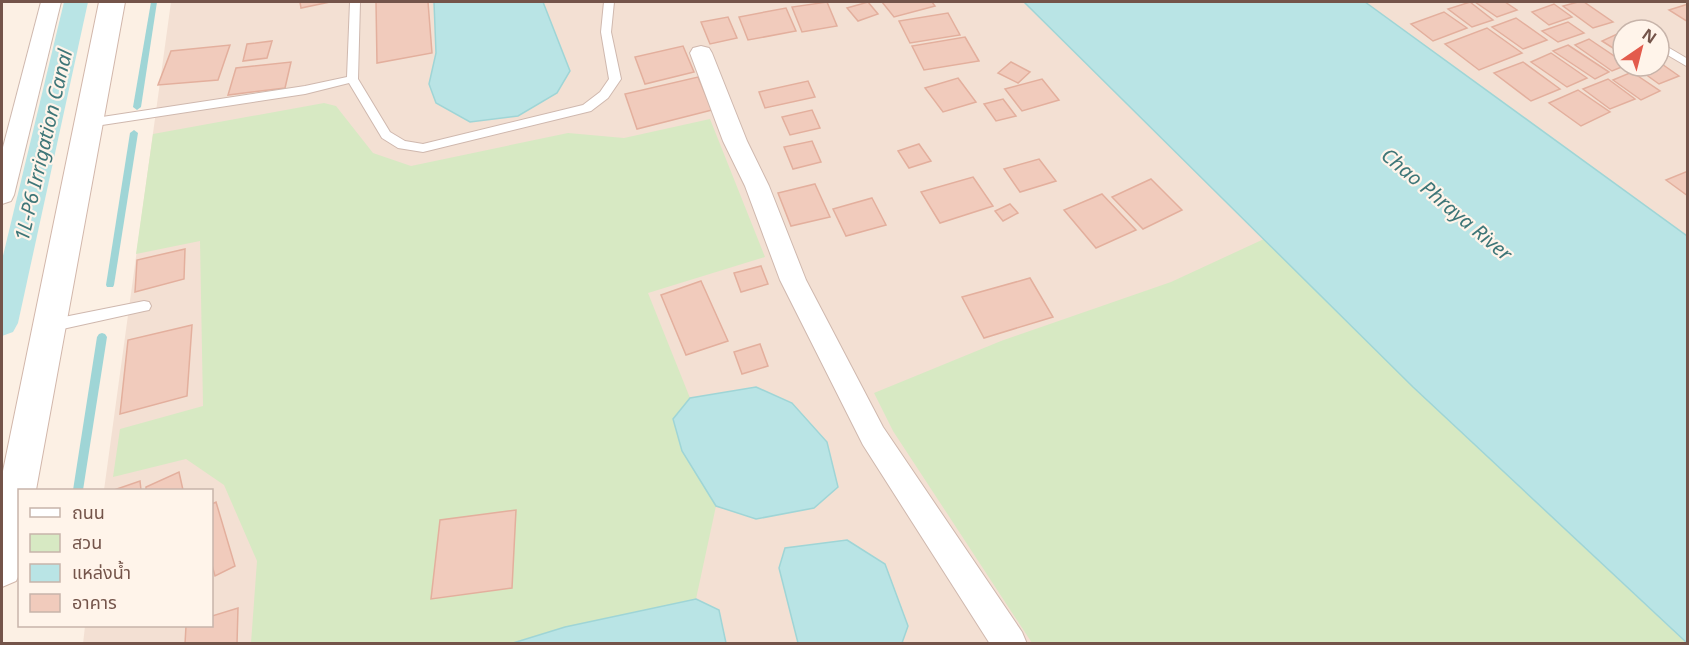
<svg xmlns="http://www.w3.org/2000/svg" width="1689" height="645" font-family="'Noto Sans','Noto Sans Thai',sans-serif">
<rect width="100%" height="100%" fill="#fcf0e4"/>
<g fill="#f3e0d3" fill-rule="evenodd">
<path d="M171,2H1024L1413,387L1686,643L83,644L85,626H212V490H104Z"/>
<path d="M1365,2H1687V236ZM1623,30H1659V66H1623Z"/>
</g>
<g fill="#d7e9c3">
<path d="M324,103L336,106L373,153L411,166L568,133L624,138L710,119L765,257L648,293L690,398L673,419L682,451L716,506L696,599L565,627L513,643H251L257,561L224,485L186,459L113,477L120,429L203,406L200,241L136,254L153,134Z"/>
<path d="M1264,239L1413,387L1686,643H1032L893,431L874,393L1001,341L1171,282Z"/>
</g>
<g fill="#b9e4e5" stroke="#9fd5d6" stroke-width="1.5">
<path d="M434,2H543L570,71L557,93L518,116L470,122L436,103L429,84L436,53Z"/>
<path d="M1024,2H1365L1687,236V643L1413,387Z"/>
<path d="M756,387L792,403L827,442L838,487L814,508L756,519L716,506L682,451L673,419L690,398Z"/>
<path d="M847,540L885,564L908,626L902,643H798L779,568L785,548Z"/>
<path d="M696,599L719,610L726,643H513L565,627Z"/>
</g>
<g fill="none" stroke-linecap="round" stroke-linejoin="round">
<g fill="#9fd5d6" fill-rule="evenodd">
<path d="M151,2H157L141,107L137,110L133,107Z"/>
<path d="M134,130L138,133L114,285L113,287H107L106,285L130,133Z"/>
<path d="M102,333L105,334L107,337L83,490H73L97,337L99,334Z"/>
</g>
<path fill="#b9e4e5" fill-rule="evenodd" d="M64,2H88L18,323L13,332L2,336V260Z"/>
</g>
<g fill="#f1cbbc" stroke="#e3af9d" stroke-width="1.5">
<path d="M300,2H330L301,8Z"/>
<path d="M376,2H428L432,53L377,63Z"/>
<path d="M827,2L837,26L802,32L792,7Z"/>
<path d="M868,2L878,14L858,21L847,8Z"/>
<path d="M882,2H932L935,6L894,17Z"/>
<path d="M1470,2L1493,20L1472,27L1448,9Z"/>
<path d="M1475,2H1505L1517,10L1497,17Z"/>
<path d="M1578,2H1584L1613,22L1593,28L1563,6Z"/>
<path d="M1554,4L1572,17L1549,25L1532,12Z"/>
<path d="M1688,4V22L1669,10Z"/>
<path d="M786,8L796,31L748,40L739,17Z"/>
<path d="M1444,12L1467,28L1433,41L1411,24Z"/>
<path d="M948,13L960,35L910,43L899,21Z"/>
<path d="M728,17L737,38L710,44L701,22Z"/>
<path d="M1516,18L1547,40L1523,49L1492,27Z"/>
<path d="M1568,22L1584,33L1558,42L1542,31Z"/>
<path d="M1487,28L1522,53L1479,70L1445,44Z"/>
<path d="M1617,34L1623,38V50L1619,52L1602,41Z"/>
<path d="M965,37L979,61L924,70L912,46Z"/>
<path d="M1589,39L1623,62L1624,66L1612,71L1575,45Z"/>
<path d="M272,41L267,58L243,61L247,44Z"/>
<path d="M230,45L218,80L158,85L171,51Z"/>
<path d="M1568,45L1609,72L1595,79L1553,51Z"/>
<path d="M683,46L694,72L645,84L635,57Z"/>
<path d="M1551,53L1587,78L1567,87L1531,62Z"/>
<path d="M291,62L285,88L228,95L236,68Z"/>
<path d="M1011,62L1030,72L1018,83L998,73Z"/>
<path d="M1523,62L1560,89L1531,101L1494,73Z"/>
<path d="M1659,62L1679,76L1659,84L1634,66H1659Z"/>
<path d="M1632,72L1660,91L1641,100L1613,80Z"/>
<path d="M698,77L712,110L637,129L625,94Z"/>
<path d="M958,78L976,102L943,112L925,88Z"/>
<path d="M1042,79L1059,100L1022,111L1005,89Z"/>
<path d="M1608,79L1635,99L1610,109L1583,89Z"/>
<path d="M808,81L815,97L765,108L759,92Z"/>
<path d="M1578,90L1610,112L1581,126L1549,103Z"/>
<path d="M1003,99L1016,116L996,121L984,104Z"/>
<path d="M812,110L820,128L790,135L782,117Z"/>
<path d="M812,141L821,162L793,169L784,147Z"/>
<path d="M919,144L931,161L909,168L898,151Z"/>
<path d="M1039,159L1056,181L1020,192L1004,169Z"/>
<path d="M1688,171V196L1666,180Z"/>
<path d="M973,177L993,206L940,223L921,192Z"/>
<path d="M1151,179L1182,210L1143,229L1112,197Z"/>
<path d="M815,184L830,217L791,226L778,193Z"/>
<path d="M1102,194L1136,230L1096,248L1064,210Z"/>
<path d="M872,198L886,225L846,236L833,209Z"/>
<path d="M1010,204L1018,213L1003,221L995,211Z"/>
<path d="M185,249L184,279L135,292L137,260Z"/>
<path d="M761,266L768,284L741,292L734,273Z"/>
<path d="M1030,278L1053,317L984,338L962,297Z"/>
<path d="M701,281L728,341L686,355L661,295Z"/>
<path d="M192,325L187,396L120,414L128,340Z"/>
<path d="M760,344L768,366L742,374L734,352Z"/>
<path d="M179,472L183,490H146V487Z"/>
<path d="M140,481L141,490H114Z"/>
<path d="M216,502L235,566L215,576L212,565V504Z"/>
<path d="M516,510L512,588L431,599L440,520Z"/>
<path d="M238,608L237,644H185L186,626H212V616Z"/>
</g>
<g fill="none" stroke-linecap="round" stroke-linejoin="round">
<defs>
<g id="service">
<path d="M350,2H360L358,79L390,132L405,141L423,144L583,105L600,92L609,79L601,32L604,2H614L611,32L621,79L608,98L591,111L423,152L398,148L382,138L349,83L305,94L89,127L83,123L89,119L305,86L347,77Z"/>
<path d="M1659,42L1688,59V67L1659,50Z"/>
<path d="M144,301L149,302L151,306L149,310L144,311L49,332L44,330L42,326L44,322L49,320Z"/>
</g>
<g id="minor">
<path d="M41,2H61L14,195L11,201L2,204V151Z"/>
<path d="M701,46L709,48L712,53L747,141L769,186L806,280L883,427L1022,632L1027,644H990L863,445L780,280L745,186L723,141L690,53L693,48Z"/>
</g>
<path id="secondary" d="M99,2H125L36,490H20V573L16,581L2,587V476Z"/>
</defs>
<use href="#service" stroke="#cfb8ae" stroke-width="2"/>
<use href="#minor" stroke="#cfb8ae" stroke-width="2"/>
<use href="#secondary" stroke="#d2b7ab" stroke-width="2"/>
<use href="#service" fill="#fff" fill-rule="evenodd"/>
<use href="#minor" fill="#fff" fill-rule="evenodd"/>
<use href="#secondary" fill="#fff" fill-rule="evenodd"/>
</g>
<g text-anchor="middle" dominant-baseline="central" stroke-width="4.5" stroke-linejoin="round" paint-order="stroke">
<g font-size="20" font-style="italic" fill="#3e7678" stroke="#fff4ea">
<text transform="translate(43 145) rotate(-77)">1L-P6 Irrigation Canal</text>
<text transform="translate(1447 204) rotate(40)">Chao Phraya River</text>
</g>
</g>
<rect width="1689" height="645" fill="none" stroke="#74544a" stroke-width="6"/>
<rect x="18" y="489" width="195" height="138" fill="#fff4ea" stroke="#c7b4aa" stroke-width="1.5"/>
<rect x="30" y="508" width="30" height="9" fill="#ffffff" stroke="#c7b4aa" stroke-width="1.5"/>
<text x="72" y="519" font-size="18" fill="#74544a">ถนน</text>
<rect x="30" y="534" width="30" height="18" fill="#d7e9c3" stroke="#c7b4aa" stroke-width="1.5"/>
<text x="72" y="549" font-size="18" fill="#74544a">สวน</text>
<rect x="30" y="564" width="30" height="18" fill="#b9e4e5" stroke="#c7b4aa" stroke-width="1.5"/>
<text x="72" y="579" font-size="18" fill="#74544a">แหล่งน้ำ</text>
<rect x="30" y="594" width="30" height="18" fill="#f1cbbc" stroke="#c7b4aa" stroke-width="1.5"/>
<text x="72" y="609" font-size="18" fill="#74544a">อาคาร</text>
<g transform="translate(1641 48) rotate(35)"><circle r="28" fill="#fff4ea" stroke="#c7b4aa" stroke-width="1.5"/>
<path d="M0-4.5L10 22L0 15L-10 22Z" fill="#e35b4c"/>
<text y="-9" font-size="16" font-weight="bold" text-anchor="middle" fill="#74544a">N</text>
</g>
</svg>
